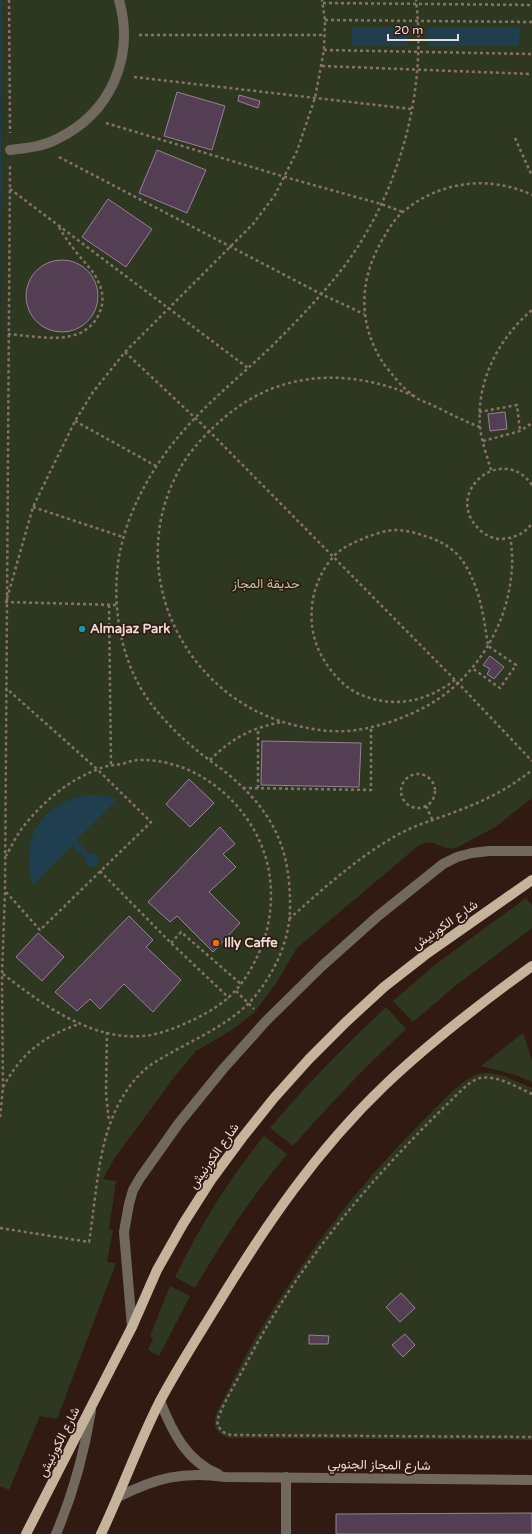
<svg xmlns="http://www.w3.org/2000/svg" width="532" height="1534" font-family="'Varela Round',Vazirmatn,sans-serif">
<rect width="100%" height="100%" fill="#311a11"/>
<g fill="#2e3821">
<path d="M2,0H532V798L497,826L456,848C440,852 434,835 418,846L297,948L277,982L254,1013L232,1030L196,1051L175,1076L114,1159L103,1179L116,1181L109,1229L113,1230L107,1262L116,1263L57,1419L40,1416L9,1490L0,1486V370Z"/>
<path d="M526,898L532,906V928L455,986L413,1022L393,1001L436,964Z"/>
<path d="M386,1007L406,1029C366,1066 329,1105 293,1146L270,1128C306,1085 345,1046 386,1007Z"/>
<path d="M523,1033L532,1060V1082L516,1075L481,1066Z"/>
<path d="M490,1073L504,1076L532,1088V1440L229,1438C215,1433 212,1426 217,1412C230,1387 242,1361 256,1337C303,1258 358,1185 423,1121C437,1107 458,1083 475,1075C480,1073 486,1073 490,1073Z"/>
<path d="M264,1136L287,1154C252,1197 222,1241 195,1288L175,1277C200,1226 228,1180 264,1136Z"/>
<path d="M170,1286L190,1296L159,1356L148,1350L153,1338L150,1336Z"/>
</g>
<g fill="#1f3f4e">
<path d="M0,0H2L0,370Z"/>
<rect x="352" y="27" width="55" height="19"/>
<rect x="428" y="27" width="91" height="19"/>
<path d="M87,795H102L117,799L76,840L89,854C92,853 95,853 98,856C105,865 85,875 85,858L72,845L33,885C19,839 40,804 87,795Z"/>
</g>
<g fill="#543e54" stroke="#968196">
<path d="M177,92L225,106L212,150L164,136Z"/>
<path d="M239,95L260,101L258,108L238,101Z"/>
<path d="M157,150L206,170L187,213L139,193Z"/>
<path d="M108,199L152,229L126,267L82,237Z"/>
<circle cx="62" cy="296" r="36"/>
<path d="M505,412L507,429L490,431L488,414Z"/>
<path d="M490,656L504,667L494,679L487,674L490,669L483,665Z"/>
<path d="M262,741L361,743L359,787L261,785Z"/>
<path d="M189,779L214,803L190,827L166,804Z"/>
<path d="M220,827L235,844L223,854L236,867L209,892L240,923L213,952L177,916L170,922L148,902Z"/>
<path d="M129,916L153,940L146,947L181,980L153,1012L124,984L100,1009L90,999L77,1011L55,992Z"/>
<path d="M38,933L64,957L42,981L16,957Z"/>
<path d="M401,1293L415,1308L400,1322L386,1307Z"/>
<path d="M405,1334L415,1345L403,1357L392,1345Z"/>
<path d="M309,1335L329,1336L328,1344H309Z"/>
<path d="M532,1513V1534H336V1514Z"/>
</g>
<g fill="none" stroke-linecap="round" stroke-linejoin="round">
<g stroke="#86726a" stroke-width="2.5" stroke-dasharray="3 3" stroke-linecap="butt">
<path d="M9,0L10,133"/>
<path d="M323,3L532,5"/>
<path d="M325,20L532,22"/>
<path d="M139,35H325"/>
<path d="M324,50L532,54"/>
<path d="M322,66L532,74"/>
<path d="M134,77L411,109"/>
<path d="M106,123L285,177L381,204L403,212"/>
<path d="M515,138L532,176"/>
<path d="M59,157L321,294L364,314"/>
<path d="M10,189L248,368"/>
<path d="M8,334C37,336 81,348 98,316C104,304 104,293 98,281C93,270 84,262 76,252C70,244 64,236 59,227"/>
<path d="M125,352L209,431L458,683L532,761"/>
<path d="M414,396C350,368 280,370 225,417C205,434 186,454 175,478C125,580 189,702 298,726C334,734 355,733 390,722C419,712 444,699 465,676C493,646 510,608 512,566C513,557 511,548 511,538"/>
<path d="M479,412L517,405L520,431"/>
<path d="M75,421L156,466"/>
<path d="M480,427C463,421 447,412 430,404C425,402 418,400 414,396C403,389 391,373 383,363C357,322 359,278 384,237C389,228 396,217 404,211C440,181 490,175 532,195"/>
<path d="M483,441L520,431L532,423"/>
<path d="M491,470C487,456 481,440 480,426C476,381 499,338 532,310"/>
<path d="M532,485C503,443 444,491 477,527C483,534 492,539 501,539C514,538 525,534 532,523"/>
<path d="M33,507L123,537"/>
<path d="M109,605L111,766"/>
<path d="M116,605L6,602L33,507L75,421L93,392L125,352L253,224L275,195L297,151L315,98L324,50L325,20L322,0"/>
<path d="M455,680C425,702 394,709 359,694C342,686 329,670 320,653C305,622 310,584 333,557C342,547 355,542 367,537C376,534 386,530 396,530C406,530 416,533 425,536C440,540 456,550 464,563C480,588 484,618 488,646L516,665L500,688L472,668"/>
<path d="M210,760C232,738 251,728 282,722"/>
<circle cx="418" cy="791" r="17"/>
<path d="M243,788L371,790V728"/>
<path d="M258,788V728"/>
<path d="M426,806L432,819"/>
<path d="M100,871L171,943L229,998"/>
<path d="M6,892L40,930L151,822L97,769L6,688"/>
<path d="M289,919C324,888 360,855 401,833C420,823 440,818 460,810C486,800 510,788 532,770"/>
<path d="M171,943L181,932L242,985"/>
<path d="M3,974C44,1006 96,1044 151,1035C166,1032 180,1026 193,1020C230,1002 245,985 261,948C274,916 275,875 260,842C240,796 192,759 140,760C134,760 128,762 122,764C113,765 104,766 96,770C67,781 42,803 23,827C16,836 11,847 6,856"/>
<path d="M236,991L254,1009"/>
<path d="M107,1032L106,1093L109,1122"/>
<path d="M3,1087C22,1053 42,1037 79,1024"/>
<path d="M532,1094C517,1087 497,1075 480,1078C475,1079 470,1083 466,1086C379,1169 302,1257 246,1364C236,1383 224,1401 217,1421C219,1430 223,1433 231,1435L532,1437"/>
<path d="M0,1117L3,1088L2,974L5,892L10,166"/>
<path d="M0,1228L89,1242C99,1181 97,1109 149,1066C182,1044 220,1031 248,1004C271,980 289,944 290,911C291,850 275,814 229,775C217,765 204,757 193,747C178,735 164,720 152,705C122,666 112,612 118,563C126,508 158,456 196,417C220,392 247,370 272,346C298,320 324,293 346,264C400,190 427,91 416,0"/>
</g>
<g stroke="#72695e" stroke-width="10">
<path d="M10,150C26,148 42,147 57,139C111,113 135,57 119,0"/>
<path d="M132,1327L124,1232L129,1204L133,1190L140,1178L179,1123L223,1069L266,1021L322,966L378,916L443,864L457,857L472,853L489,851H532"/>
<path d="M160,1401C172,1431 186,1461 218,1474"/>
<path d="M286,1477V1534"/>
<path d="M118,1497C156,1478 182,1471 225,1477L532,1480"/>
<path d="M56,1534C73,1494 84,1454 91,1411"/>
</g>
<g stroke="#c6b39b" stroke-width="10">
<path d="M26,1534L132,1327L157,1270L183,1224L211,1180L242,1138L274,1098L309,1059L346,1022L384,987L425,955L532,880"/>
<path d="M101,1534C122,1490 138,1444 160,1401C177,1369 197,1338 216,1307C265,1226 316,1151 385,1085C431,1041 481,1003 532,966"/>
</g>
</g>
<circle fill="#0f9aa8" stroke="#311a11" stroke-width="1.5" cx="82" cy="629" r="4"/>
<circle fill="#e8710a" stroke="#311a11" stroke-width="1.5" cx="216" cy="943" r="4"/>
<g text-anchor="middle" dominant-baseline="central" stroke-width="3.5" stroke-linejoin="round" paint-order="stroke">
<g font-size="13" fill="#b2ca95" stroke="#311a11">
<text x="266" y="584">حديقة المجاز</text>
</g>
<g font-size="13" font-weight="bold" fill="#ebdbd5" stroke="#311a11" text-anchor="start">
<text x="90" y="629">Almajaz Park</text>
<text x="224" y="943">Illy Caffe</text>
</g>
<g font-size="13" fill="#ebdbd5" stroke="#311a11">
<text transform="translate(445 925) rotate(-35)">شارع الكورنيش</text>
<text transform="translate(214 1156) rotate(-55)">شارع الكورنيش</text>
<text transform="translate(59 1442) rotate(-63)">شارع الكورنيش</text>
<text transform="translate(379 1465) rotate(1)">شارع المجاز الجنوبي</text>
</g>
</g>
<path d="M388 34v6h70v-6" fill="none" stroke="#ebdbd5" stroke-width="2"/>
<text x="394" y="34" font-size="12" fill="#ebdbd5" stroke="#311a11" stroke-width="3" paint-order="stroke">20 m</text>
</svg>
